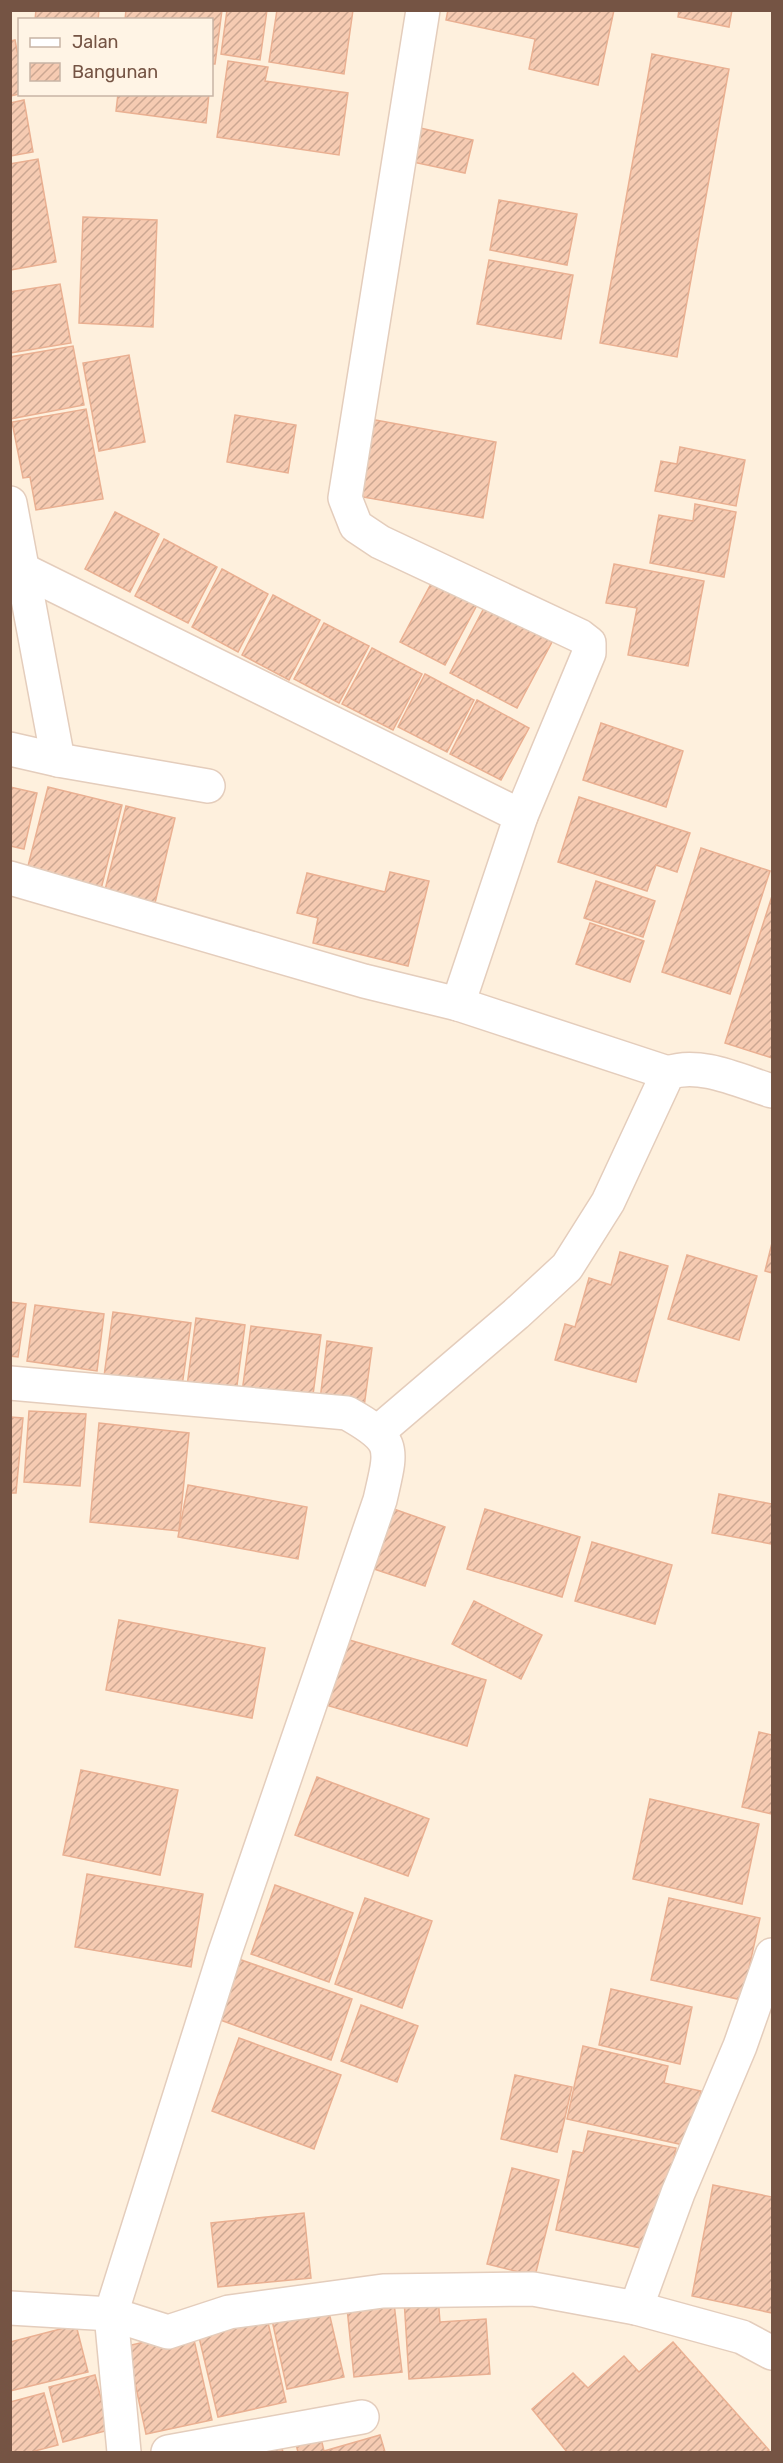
<svg xmlns="http://www.w3.org/2000/svg" width="783" height="2463" font-family="Rubik,sans-serif">
<defs>
<pattern id="building-hatch" width="6" height="6" patternUnits="userSpaceOnUse" patternTransform="scale(1.5)"><rect width="6" height="6" fill="#f6cbb2"/><path d="M-1 1l2-2M0 6l6-6M5 7l2-2" fill="none" stroke="#cca792"/></pattern>
</defs>
<rect width="100%" height="100%" fill="#fef0dd"/>
<g fill="url(#building-hatch)" stroke="#eab092" stroke-width="1.5">
<path d="M36,10H99L98,20H35Z"/>
<path d="M126,10H222L215,64H212V20H125Z"/>
<path d="M227,10H267L260,60L221,54Z"/>
<path d="M277,10H353L344,74L269,62Z"/>
<path d="M448,10H614L598,85L529,69L535,39L446,20Z"/>
<path d="M679,10H732L729,27L678,17Z"/>
<path d="M15,40L20,66V94L10,96V41Z"/>
<path d="M652,54L729,69L677,357L600,343Z"/>
<path d="M228,61L268,67L265,81L348,93L339,155L217,137Z"/>
<path d="M118,94H209L206,123L116,111Z"/>
<path d="M24,100L33,152L10,156V103Z"/>
<path d="M416,127L473,140L465,173L408,161Z"/>
<path d="M38,159L56,262L10,270V164Z"/>
<path d="M499,200L577,214L567,265L490,250Z"/>
<path d="M83,217L157,220L153,327L79,323Z"/>
<path d="M489,260L573,275L561,339L477,324Z"/>
<path d="M60,284L71,343L10,353V292Z"/>
<path d="M73,346L84,405L10,419V357Z"/>
<path d="M129,355L145,442L99,451L83,363Z"/>
<path d="M86,409L103,499L36,510L30,477L23,478L12,422Z"/>
<path d="M235,415L296,425L288,473L227,462Z"/>
<path d="M370,419L496,442L483,518L357,496Z"/>
<path d="M680,447L745,460L736,506L655,491L661,461L677,464Z"/>
<path d="M695,504L736,512L724,577L650,563L659,515L693,521Z"/>
<path d="M115,512L159,534L130,592L85,569Z"/>
<path d="M164,539L217,567L188,623L135,596Z"/>
<path d="M614,564L704,581L688,666L628,655L637,608L606,603Z"/>
<path d="M222,569L268,594L238,652L192,627Z"/>
<path d="M432,582L477,605L445,665L400,642Z"/>
<path d="M273,595L320,620L289,680L242,655Z"/>
<path d="M485,606L552,642L517,708L450,673Z"/>
<path d="M324,623L369,646L339,703L294,679Z"/>
<path d="M372,648L422,674L393,730L342,704Z"/>
<path d="M425,674L474,700L447,752L398,727Z"/>
<path d="M477,700L529,728L501,780L450,754Z"/>
<path d="M601,723L683,751L666,807L583,780Z"/>
<path d="M10,787L37,793L24,849L10,846Z"/>
<path d="M48,787L122,805L101,889L27,870Z"/>
<path d="M579,797L690,833L677,872L656,865L647,891L558,862Z"/>
<path d="M126,806L175,818L155,903L105,890Z"/>
<path d="M701,848L770,871L730,994L662,972Z"/>
<path d="M390,872L429,881L408,966L313,943L318,918L297,913L307,873L385,892Z"/>
<path d="M596,881L655,901L643,937L584,918Z"/>
<path d="M772,896V1058L725,1043Z"/>
<path d="M590,923L644,941L630,982L576,964Z"/>
<path d="M772,1243V1273L765,1271Z"/>
<path d="M620,1252L668,1266L636,1382L555,1360L565,1324L575,1327L589,1278L611,1285Z"/>
<path d="M687,1255L757,1276L739,1340L668,1319Z"/>
<path d="M10,1302L26,1304L18,1357L10,1356Z"/>
<path d="M35,1305L104,1314L97,1371L27,1361Z"/>
<path d="M113,1312L191,1323L182,1386L104,1376Z"/>
<path d="M196,1318L245,1325L236,1393L187,1386Z"/>
<path d="M251,1326L321,1335L312,1402L242,1392Z"/>
<path d="M327,1341L372,1348L364,1407L320,1400Z"/>
<path d="M29,1411L86,1414L80,1486L24,1482Z"/>
<path d="M10,1417L23,1418L16,1493H10Z"/>
<path d="M99,1423L189,1433L179,1531L90,1522Z"/>
<path d="M188,1485L307,1507L298,1559L178,1537Z"/>
<path d="M719,1494L772,1504V1544L712,1533Z"/>
<path d="M391,1508L445,1527L425,1586L371,1568Z"/>
<path d="M485,1509L580,1537L562,1597L467,1569Z"/>
<path d="M592,1542L672,1565L655,1624L575,1601Z"/>
<path d="M474,1601L542,1635L521,1679L452,1644Z"/>
<path d="M119,1620L265,1648L252,1718L106,1690Z"/>
<path d="M346,1639L486,1680L467,1746L326,1705Z"/>
<path d="M759,1732L772,1735V1814L742,1807Z"/>
<path d="M81,1770L178,1790L160,1875L63,1855Z"/>
<path d="M317,1777L429,1819L408,1876L295,1835Z"/>
<path d="M650,1799L759,1824L742,1904L633,1879Z"/>
<path d="M87,1874L203,1894L191,1967L75,1947Z"/>
<path d="M275,1885L353,1913L329,1982L251,1954Z"/>
<path d="M365,1898L432,1921L402,2008L335,1984Z"/>
<path d="M669,1898L760,1918L742,2000L651,1980Z"/>
<path d="M233,1957L352,1999L331,2060L212,2017Z"/>
<path d="M611,1989L692,2007L680,2064L599,2045Z"/>
<path d="M361,2005L418,2026L397,2082L341,2061Z"/>
<path d="M239,2038L341,2075L314,2149L212,2111Z"/>
<path d="M583,2046L668,2066L664,2083L701,2091L688,2146L567,2119Z"/>
<path d="M515,2075L572,2087L557,2152L501,2139Z"/>
<path d="M588,2131L676,2148L655,2251L556,2230L573,2151L583,2153Z"/>
<path d="M512,2168L559,2180L535,2276L487,2264Z"/>
<path d="M713,2185L772,2197V2313L692,2296Z"/>
<path d="M304,2213L311,2278L218,2287L211,2223Z"/>
<path d="M438,2297L440,2322L486,2319L490,2374L409,2379L404,2299Z"/>
<path d="M394,2303L402,2372L354,2377L347,2308Z"/>
<path d="M328,2308L344,2377L287,2389L272,2320Z"/>
<path d="M267,2318L286,2402L218,2417L198,2333Z"/>
<path d="M76,2325L88,2372L10,2391V2342Z"/>
<path d="M192,2331L212,2420L146,2434L127,2346Z"/>
<path d="M673,2342L769,2450L766,2452H567L532,2409L573,2373L588,2388L624,2356L639,2372Z"/>
<path d="M95,2375L109,2430L63,2442L49,2387Z"/>
<path d="M44,2393L58,2445L31,2452H10V2402Z"/>
<path d="M319,2430L324,2451L380,2435L385,2452H298L294,2437Z"/>
<path d="M280,2442L283,2452H242Z"/>
</g>
<g fill="none" stroke-linecap="round" stroke-linejoin="round">
<defs>
<g id="minor">
<path d="M423,10L345,498L356,526L380,542L580,636L589,643V653L521,816L458,1004"/>
<path d="M10,503L58,760"/>
<path d="M21,569L521,816"/>
<path d="M10,749L58,760L208,786"/>
<path d="M10,878L364,981L458,1004L668,1073"/>
<path d="M10,1383L347,1413C397,1441 392,1447 380,1500L225,1952L111,2314L124,2452"/>
<path d="M379,1431L516,1314L567,1267L608,1202L668,1073C700,1061 742,1082 772,1091"/>
<path d="M10,2308L111,2314L168,2332L229,2312L383,2291L533,2289L636,2308L742,2337L772,2353"/>
<path d="M636,2308L678,2193L740,2046L772,1955"/>
<path d="M168,2452L362,2417"/>
</g>
</defs>
<use href="#minor" stroke="#e4cdbc" stroke-width="36"/>
<use href="#minor" stroke="#fff" stroke-width="33"/>
</g>
<rect width="783" height="2463" fill="none" stroke="#755444" stroke-width="24"/>
<rect x="18" y="18" width="195" height="78" fill="#fff4e5" stroke="#c8b4a5" stroke-width="1.5"/>
<rect x="30" y="38" width="30" height="9" fill="#ffffff" stroke="#c8b4a5" stroke-width="1.5"/>
<text x="72" y="48" font-size="18" fill="#755444">Jalan</text>
<rect x="30" y="63" width="30" height="18" fill="url(#building-hatch)" stroke="#c8b4a5" stroke-width="1.5"/>
<text x="72" y="78" font-size="18" fill="#755444">Bangunan</text>
</svg>
